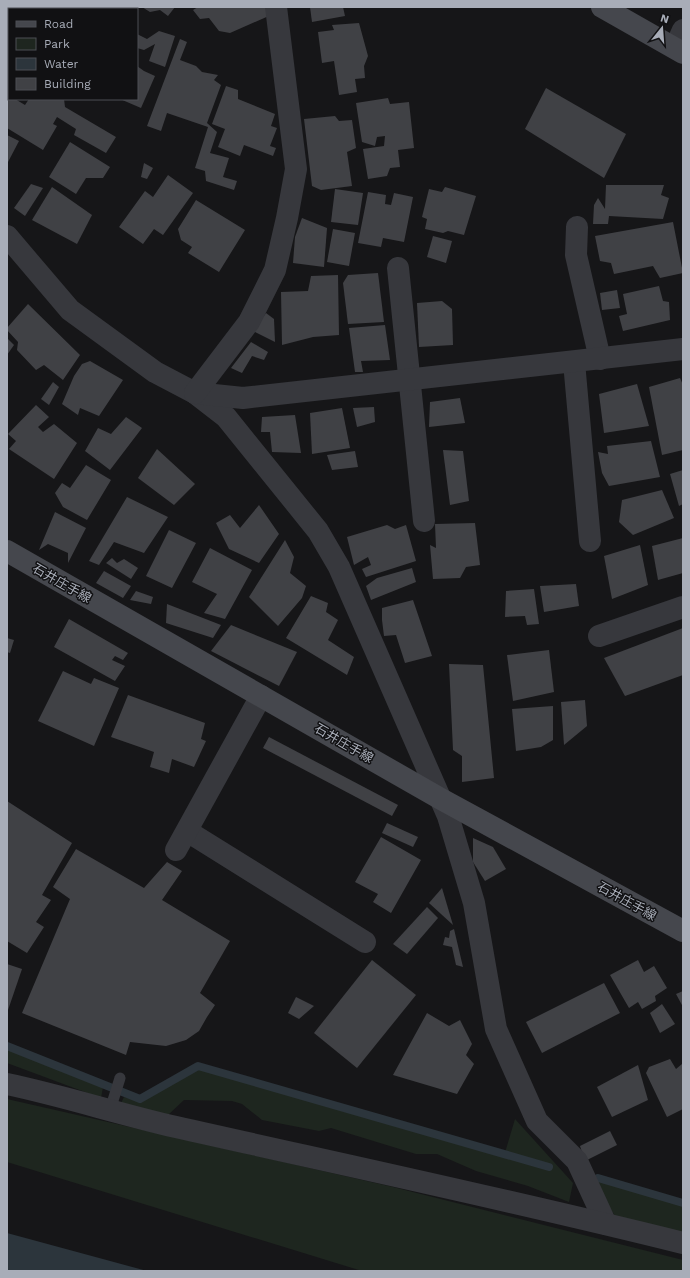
<svg xmlns="http://www.w3.org/2000/svg" width="690" height="1278" font-family="'Work Sans','Noto Sans JP',sans-serif">
<rect width="100%" height="100%" fill="#161618"/>
<g fill="#1e261f">
<path d="M7,1048L103,1087L101,1098L7,1063Z"/>
<path d="M198,1068L504,1156L515,1119L573,1183L569,1202L528,1186L476,1171L437,1154H416L331,1128L319,1131L262,1120L242,1104L232,1101L184,1100L168,1115L120,1105L124,1097L142,1102Z"/>
<path d="M7,1099L393,1187L683,1260V1271H362L7,1162Z"/>
<path d="M592,1179L683,1204V1234L615,1216Z"/>
</g>
<path fill="#2c353c" d="M7,1233L147,1271H7Z"/>
<g fill="none" stroke-linecap="round" stroke-linejoin="round">
<g stroke="#2c353c" stroke-width="8">
<path d="M7,1046L140,1099L198,1066L549,1167"/>
<path d="M598,1178L683,1203"/>
</g>
</g>
<g fill="#404145">
<path d="M7,7H13L17,9H9V56H7Z"/>
<path d="M142,7H175L168,16L160,10L150,12Z"/>
<path d="M198,7H266L271,15L230,33L219,31L209,18L200,19L193,10Z"/>
<path d="M310,7H343L345,16L312,22Z"/>
<path d="M359,23L368,56L364,66L365,78L355,79L357,92L339,95L334,61L322,63L318,32L334,30L332,25Z"/>
<path d="M159,31L175,36L165,67L149,61L155,44L144,50L137,48V34L147,39Z"/>
<path d="M180,39L187,42L180,60L196,66L202,72L218,75L214,80L221,85L207,123L217,132L210,153L229,158L223,177L237,181L234,190L206,181L205,171L195,168L208,127L167,113L161,131L147,126Z"/>
<path d="M137,66L144,71L155,76L141,108L120,99H137Z"/>
<path d="M226,86L238,90V99L275,114L271,126L277,128L270,146L276,148L273,156L244,145L240,156L218,147L225,129L212,124Z"/>
<path d="M546,88L626,134L604,178L525,129Z"/>
<path d="M7,94L9,95V99H15L25,105L29,99H64L65,107L116,137L106,153L74,135L76,129L57,117L53,124L57,126L43,150L7,128Z"/>
<path d="M388,98L390,104L409,102L414,148L398,150L400,167L390,168L387,176L368,179L363,149L384,146L385,136L377,137L375,146L362,142L356,103Z"/>
<path d="M335,116L339,121L352,120L356,148L347,152L352,186L321,190L312,186L304,119Z"/>
<path d="M7,135L19,141L7,164Z"/>
<path d="M70,142L110,167L103,178H86L76,194L49,177Z"/>
<path d="M144,163L153,168L147,179L141,177Z"/>
<path d="M168,175L193,193L163,235L154,229L143,244L119,227L145,191L153,197Z"/>
<path d="M31,184L43,188L25,216L14,208Z"/>
<path d="M606,185H664L661,195L669,198L663,219L609,216L608,224H593L594,205L598,198L605,209Z"/>
<path d="M52,187L92,215L77,244L32,220Z"/>
<path d="M445,187L476,196L464,235L448,231L443,233L425,229L427,219L422,217L429,189L442,192Z"/>
<path d="M335,189L363,193L358,225L331,222Z"/>
<path d="M368,192L386,195L385,204L391,205L394,193L413,197L404,242L383,238L381,247L358,243Z"/>
<path d="M196,200L245,230L219,272L188,253L192,247L181,240L178,229Z"/>
<path d="M302,218L327,228L324,267L293,263L295,237Z"/>
<path d="M673,222L683,273L660,278L653,266L614,274L611,263L600,261L595,236Z"/>
<path d="M333,229L355,233L349,266L327,262Z"/>
<path d="M433,236L452,241L446,263L427,257Z"/>
<path d="M378,273L384,322L348,324L343,283L348,275Z"/>
<path d="M338,275L339,335L313,337L282,345L281,292L308,291L311,276Z"/>
<path d="M659,286L663,301L669,302L670,320L623,331L619,316L627,314L623,294Z"/>
<path d="M617,290L620,308L602,310L600,293Z"/>
<path d="M442,301L452,309L453,345L419,347L417,303Z"/>
<path d="M28,304L80,355L63,380L44,365L36,370L17,350L18,342L7,330V328Z"/>
<path d="M266,313L274,319L275,342L253,331Z"/>
<path d="M385,325L390,360L361,361L363,372H355L349,328Z"/>
<path d="M7,338L14,345L7,355Z"/>
<path d="M251,342L268,352L264,360L252,356L242,373L231,368Z"/>
<path d="M90,361L123,380L99,416L80,408L78,415L62,404L74,376L82,364Z"/>
<path d="M680,378L683,385V450L662,455L649,387Z"/>
<path d="M53,382L59,387L49,405L41,399Z"/>
<path d="M637,384L649,426L604,433L599,394Z"/>
<path d="M460,398L465,423L429,427L430,402Z"/>
<path d="M36,405L49,417L38,427L43,432L54,424L77,443L54,479L9,449L16,441L8,434Z"/>
<path d="M374,407L375,422L357,427L353,408Z"/>
<path d="M342,408L350,448L312,454L310,413Z"/>
<path d="M295,415L301,453L272,452L270,432H261L262,417Z"/>
<path d="M126,417L142,428L110,470L85,451L98,428L111,434Z"/>
<path d="M651,441L660,477L609,486L602,473L598,452L608,454L607,446Z"/>
<path d="M157,449L195,484L174,505L138,478Z"/>
<path d="M443,450L463,451L469,501L450,505Z"/>
<path d="M355,451L358,467L332,470L327,455Z"/>
<path d="M86,465L111,480L87,520L63,507L55,493L62,483L70,488Z"/>
<path d="M683,470V504L679,506L670,474Z"/>
<path d="M662,490L674,518L633,535L619,522L622,500Z"/>
<path d="M127,497L168,517L144,553L114,542L99,565L89,561Z"/>
<path d="M259,505L279,534L259,563L229,549L216,523L230,515L240,528Z"/>
<path d="M55,512L86,528L68,563V553L48,544L39,550Z"/>
<path d="M475,523L480,565L466,567L460,578L433,579L430,545L436,548L435,524Z"/>
<path d="M387,525L395,529L406,525L416,561L366,577L362,569L371,565L368,557L354,565L347,537Z"/>
<path d="M169,530L196,543L172,588L146,576Z"/>
<path d="M683,538V573L658,580L652,546Z"/>
<path d="M285,540L294,557L290,573L306,586L302,598L278,626L249,597Z"/>
<path d="M640,545L648,585L612,599L604,556Z"/>
<path d="M210,548L252,570L225,619L204,613L217,594L192,582Z"/>
<path d="M112,558L117,563L124,559L138,568L131,579L106,563Z"/>
<path d="M412,568L416,582L371,600L366,586L377,578Z"/>
<path d="M104,571L131,586L123,598L96,583Z"/>
<path d="M576,584L579,606L544,612L540,586Z"/>
<path d="M534,589L539,624L527,625L525,616L505,617L506,591Z"/>
<path d="M136,591L153,597L151,604L130,600Z"/>
<path d="M311,596L328,603L326,612L338,620L328,640L354,657L347,675L286,638Z"/>
<path d="M413,600L432,656L405,663L396,635L384,636L382,620V608Z"/>
<path d="M167,604L221,625L213,638L166,623Z"/>
<path d="M69,619L128,653L123,660L115,656L112,660L125,666L115,681L54,647Z"/>
<path d="M231,625L297,652L279,686L211,651Z"/>
<path d="M683,628V675L625,696L604,658Z"/>
<path d="M7,638L14,640L10,653L7,652Z"/>
<path d="M549,650L554,692L513,701L507,655Z"/>
<path d="M449,664L483,665L494,778L462,782V756L453,750Z"/>
<path d="M63,671L91,684L94,678L119,688L94,746L38,721Z"/>
<path d="M128,695L205,723L201,739L206,741L194,767L172,759L169,773L150,767L154,752L111,737Z"/>
<path d="M585,700L587,726L564,745L561,702Z"/>
<path d="M553,706V740L541,747L516,751L512,709Z"/>
<path d="M269,737L398,805L392,816L263,748Z"/>
<path d="M7,801L72,843L42,895L51,900L36,922L44,927L27,953L7,941Z"/>
<path d="M387,823L418,837L413,847L382,833Z"/>
<path d="M381,837L421,860L391,913L373,902L378,894L355,882Z"/>
<path d="M473,838L493,847L506,869L485,881L473,862Z"/>
<path d="M76,849L144,888L167,862L182,871L162,900L230,941L200,993L215,1005L207,1017L199,1031L186,1040L166,1046L130,1042L126,1055L22,1013L70,899L53,887Z"/>
<path d="M442,888L453,925L429,903Z"/>
<path d="M427,907L438,918L407,954L393,944Z"/>
<path d="M454,929L463,967L456,965L452,947L443,945L445,937L449,938L450,931Z"/>
<path d="M372,960L416,995L357,1068L314,1033Z"/>
<path d="M638,960L644,972L654,966L667,988L655,996L656,1001L642,1009L638,1002L629,1008L610,975Z"/>
<path d="M7,964L22,969L7,1013Z"/>
<path d="M604,983L620,1013L542,1053L526,1022Z"/>
<path d="M683,991V1007L676,994Z"/>
<path d="M296,997L314,1006L299,1019L288,1013Z"/>
<path d="M662,1004L675,1024L660,1033L650,1013Z"/>
<path d="M427,1013L449,1026L460,1020L472,1044L466,1055L474,1064L457,1094L393,1075Z"/>
<path d="M670,1059L676,1069L682,1064L683,1067V1109L667,1117L646,1073L649,1067Z"/>
<path d="M638,1065L648,1100L612,1117L597,1087Z"/>
<path d="M610,1131L617,1145L585,1161L580,1146Z"/>
</g>
<g fill="none" stroke-linecap="round" stroke-linejoin="round">
<path stroke="#37383d" stroke-width="11" d="M110,1110L120,1078"/>
<g stroke="#37383d" stroke-width="22">
<path d="M675,48L683,30"/>
<path d="M577,227L576,255L600,359"/>
<path d="M7,236L70,310L155,372L195,393L226,417L318,531L339,567L448,816L474,903L496,1029L537,1121L577,1161L606,1224"/>
<path d="M398,268L424,521"/>
<path d="M574,362L590,541"/>
<path d="M195,393L243,398L683,349"/>
<path d="M195,393L249,322L275,270L287,218L296,169L276,7"/>
<path d="M599,636L683,607"/>
<path d="M187,831L365,942"/>
<path d="M176,850L261,696"/>
<path d="M7,1084C64,1096 119,1114 176,1127C345,1165 515,1201 683,1243"/>
</g>
<g stroke="#45474d" stroke-width="22">
<path d="M602,7L683,53"/>
<path d="M7,551L441,799L683,931"/>
</g>
</g>
<g text-anchor="middle" dominant-baseline="central" stroke-width="3" stroke-linejoin="round" paint-order="stroke">
<g font-size="13" fill="#a8adb8" stroke="#111113">
<text transform="translate(62 583) rotate(30)">石井庄手線</text>
<text transform="translate(344 743) rotate(30)">石井庄手線</text>
<text transform="translate(627 901) rotate(29)">石井庄手線</text>
</g>
</g>
<rect width="690" height="1278" fill="none" stroke="#a8adb8" stroke-width="16"/>
<rect x="8" y="8" width="130" height="92" fill="#111113" stroke="#4d4f55"/>
<rect x="16" y="21" width="20" height="6" fill="#45474d" stroke="#4d4f55"/>
<text x="44" y="28" font-size="12" fill="#a8adb8">Road</text>
<rect x="16" y="38" width="20" height="12" fill="#1e261f" stroke="#4d4f55"/>
<text x="44" y="48" font-size="12" fill="#a8adb8">Park</text>
<rect x="16" y="58" width="20" height="12" fill="#2c353c" stroke="#4d4f55"/>
<text x="44" y="68" font-size="12" fill="#a8adb8">Water</text>
<rect x="16" y="78" width="20" height="12" fill="#404145" stroke="#4d4f55"/>
<text x="44" y="88" font-size="12" fill="#a8adb8">Building</text>
<g transform="translate(662 28) rotate(17)" stroke="#111113" stroke-width="3" paint-order="stroke">
<path d="M0-3L7 15L0 10L-7 15Z" fill="#a8adb8"/>
<text y="-6" font-size="11" font-weight="bold" text-anchor="middle" fill="#a8adb8">N</text>
</g>
</svg>
